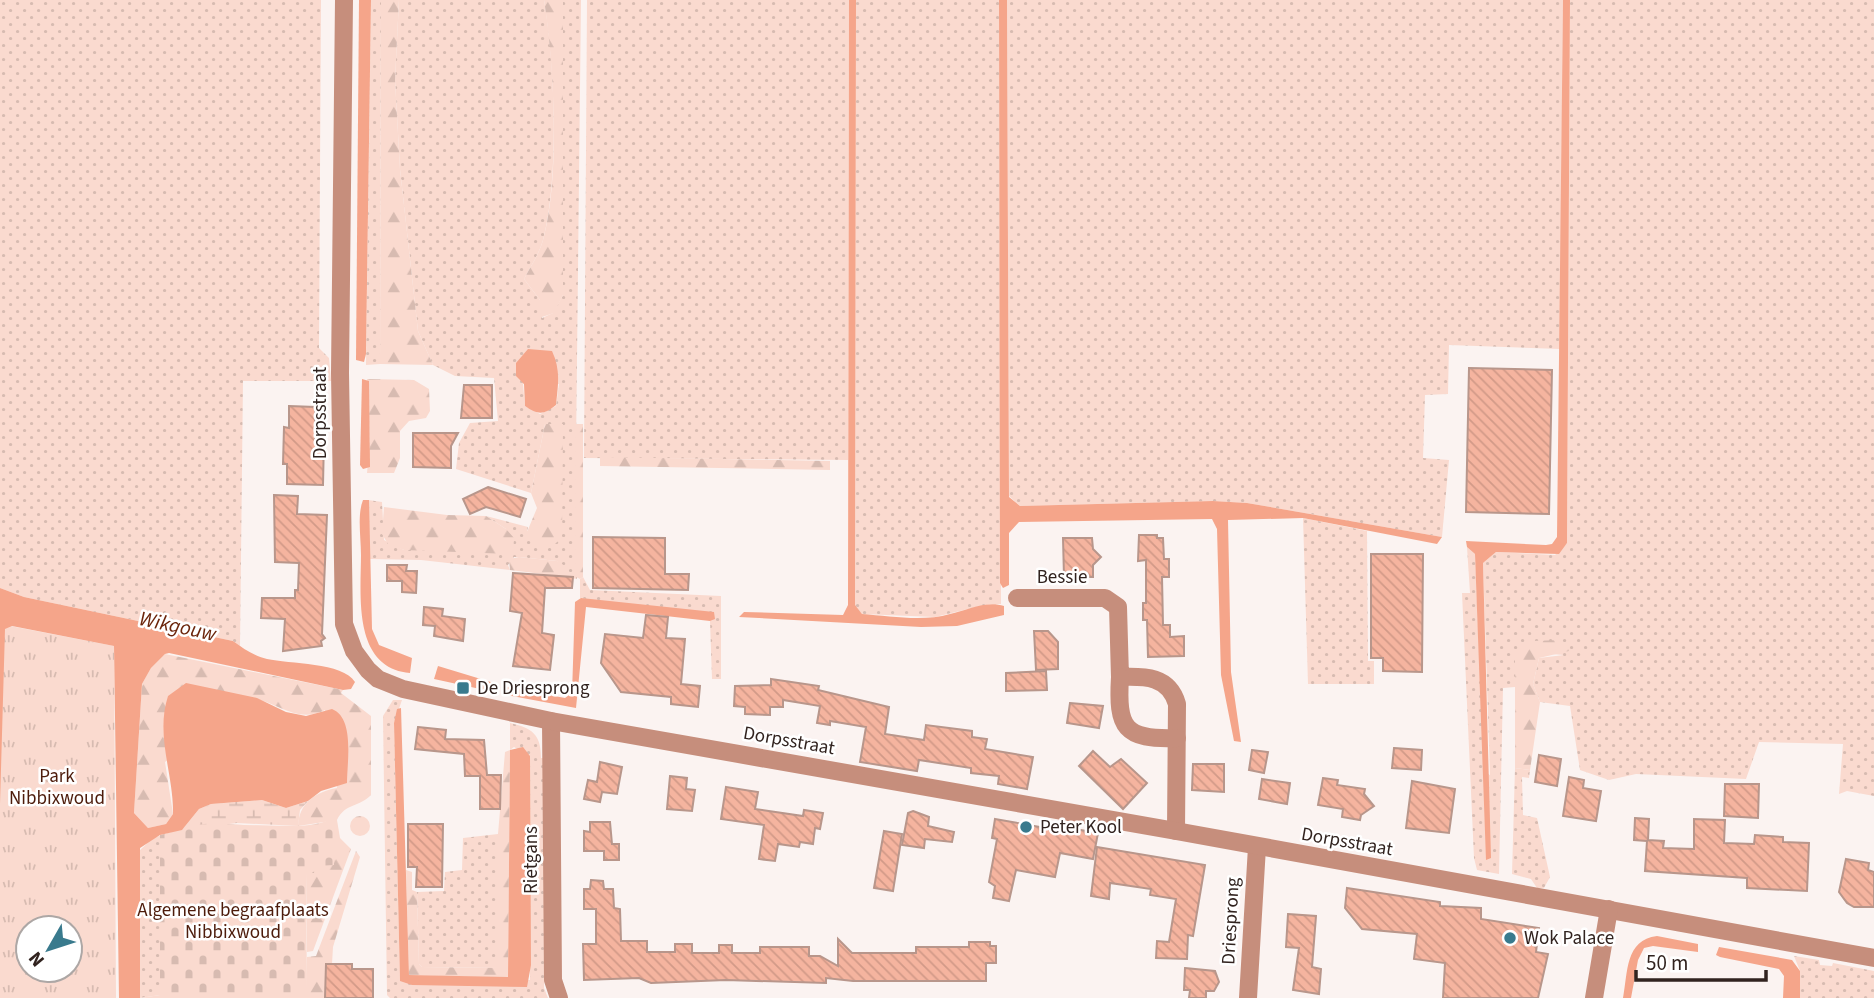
<svg xmlns="http://www.w3.org/2000/svg" width="1874" height="998" font-family="'Source Sans 3',sans-serif">
<defs>
<pattern id="grass-dots" width="8" height="8" patternUnits="userSpaceOnUse" patternTransform="scale(1.75)"><rect width="8" height="8" fill="#fadacf"/><path d="M2 2h.1M6 6h.1" fill="none" stroke="#d7bbb1" stroke-width="1.8" stroke-linecap="round"/></pattern>
<pattern id="forest-firs" width="22" height="20" patternUnits="userSpaceOnUse" patternTransform="scale(1.75)"><rect width="22" height="20" fill="#fadacf"/><path d="M5 1l3.5 6h-7zM16 11l3.5 6h-7z" fill="#d7bbb1"/></pattern>
<pattern id="wetland-marsh" width="20" height="14" patternUnits="userSpaceOnUse" patternTransform="scale(1.75)"><rect width="20" height="14" fill="#fadacf"/><path d="M1 5h8M5 5V1M11 12h8M15 12V8" fill="none" stroke="#d7bbb1"/></pattern>
<pattern id="cemetery-stones" width="16" height="16" patternUnits="userSpaceOnUse" patternTransform="scale(1.75)"><rect width="16" height="16" fill="#fadacf"/><path d="M2 7V4a2 2 0 0 1 4 0v3zM10 15v-3a2 2 0 0 1 4 0v3z" fill="#d7bbb1"/></pattern>
<pattern id="park-tufts" width="24" height="20" patternUnits="userSpaceOnUse" patternTransform="scale(1.75)"><rect width="24" height="20" fill="#fadacf"/><path d="M3 7l-1-3M5 7V3M7 7l1-3M15 17l-1-3M17 17v-4M19 17l1-3" fill="none" stroke="#d7bbb1"/></pattern>
<pattern id="building-back-hatch" width="6" height="6" patternUnits="userSpaceOnUse" patternTransform="scale(1.75)"><rect width="6" height="6" fill="#f5b49f"/><path d="M-1 5l2 2M0 0l6 6M5-1l2 2" fill="none" stroke="#d29a88"/></pattern>
</defs>
<rect width="100%" height="100%" fill="#fbf3f1"/>
<g fill="url(#grass-dots)" fill-rule="evenodd">
<path d="M0,0H321L319,348L329,358L331,381H243L240,646L233,641L24,597L0,588Z"/>
<path d="M371,0H381L380,364L366,365Z"/>
<path d="M399,0H544C555,63 559,174 544,236C541,251 531,266 524,279L540,300L542,318L553,313L563,295V0H581L576,450L577,579L566,577L557,561L519,557H514L508,565L510,570L421,560L370,559L368,500L382,502L384,540L404,550L506,529L486,516L528,527L527,532L561,479L562,424H545L531,493L456,469L459,443L470,423L498,421L494,378L455,376L433,365L418,331L400,169L395,80ZM523,384H559L556,406L540,414L525,406Z"/>
<path d="M587,0H849L848,460L584,458Z"/>
<path d="M856,0H999L1001,604H989L935,617L862,614L855,606Z"/>
<path d="M1007,0H1563L1560,349L1449,345L1448,394L1425,395L1423,458L1449,460L1442,537L1247,503L1213,501L1020,506L1009,496Z"/>
<path d="M1570,0H1874V796L1847,791L1839,794L1843,744L1759,742L1746,779L1636,774L1609,780L1580,770L1570,706L1540,702L1533,684L1539,658L1564,655L1515,651V687L1503,688L1499,874L1477,870L1474,858L1462,593H1470L1467,547L1475,554L1484,773L1490,775L1483,563L1496,552L1555,555L1567,543Z"/>
<path d="M1303,518L1367,531L1368,661H1374V684H1308Z"/>
<path d="M583,577L590,590L721,596V679H712L710,621H713L580,598V579Z"/>
<path d="M393,700H402L394,723L400,981L530,980V756L514,747L510,750V723C532,728 541,734 541,758H545L544,988L548,998H390L387,995L383,716Z"/>
<path d="M1515,768L1530,770L1529,778L1522,777L1523,815L1537,818L1550,877L1544,888H1537L1531,879L1512,874Z"/>
<path d="M194,825L298,826L160,861V995L140,998L139,851L153,838Z"/>
<path d="M498,834V968L422,967L419,964L417,892L444,891L445,872L462,870L463,838Z"/>
<path d="M1794,956L1819,960L1820,965L1832,966L1833,963L1874,971V998H1800V971Z"/>
</g>
<g fill="url(#forest-firs)">
<path d="M381,0H399L395,80L400,169L418,331L433,365L380,364Z"/>
<path d="M544,0H563V295L554,313L539,318L540,300L524,279C531,266 541,251 544,236C560,174 554,63 544,0Z"/>
<path d="M367,379L414,380L429,389L430,411L426,418L409,421L400,431V458L394,473H367L370,442Z"/>
<path d="M545,424H563L562,538L551,547L534,543L527,532L537,508L531,493Z"/>
<path d="M576,424H583V577L580,579L576,577Z"/>
<path d="M600,457L830,461V470L600,466Z"/>
<path d="M384,507L447,515L486,516L506,529L514,538L513,554L404,550L388,544L382,534Z"/>
<path d="M519,557L557,561L565,566L566,577L510,570L509,559Z"/>
<path d="M1561,640L1570,648L1569,651L1539,658L1533,684L1540,702L1530,770L1515,768V651L1533,641Z"/>
<path d="M165,654L343,690L341,693L371,716V795C360,807 345,803 337,820L298,826C299,803 315,792 337,788L325,710C295,725 275,699 246,697L165,762L173,814L166,824L148,828L134,813L142,684L151,668Z"/>
<path d="M510,750L508,978L409,975L406,870L412,872V890L417,892L419,964L422,967L498,968V834L505,752Z"/>
<circle cx="360" cy="826" r="10"/>
<path d="M334,838H340L351,849L313,951L307,952L306,873H314V866Z"/>
<path d="M356,851L360,857L333,947L332,964H326L325,998H140L160,995H306L307,957L316,956Z"/>
</g>
<path fill="url(#wetland-marsh)" d="M262,800L286,808L308,801L300,810L298,826L237,823L182,830L199,809L211,804Z"/>
<path fill="url(#cemetery-stones)" d="M330,819L337,820L340,838H334V865L315,866L314,873H306L307,995H160V835C175,832 189,825 204,824C233,822 309,833 330,819Z"/>
<path fill="url(#park-tufts)" fill-rule="evenodd" d="M0,624L114,646L116,998H0ZM28,928H70V970H28Z"/>
<g fill="#f5a58a">
<path d="M359,0H371L366,354L364,362L356,360Z"/>
<path d="M849,0H856L855,605L862,614C890,616 923,622 950,614C967,610 987,600 1004,606V615L957,626L921,627L739,617L744,612L843,615L848,605Z"/>
<path d="M999,0H1007L1009,497L1020,506L1213,501L1247,503L1442,537L1437,544L1303,518L1228,520L1231,672L1241,742L1234,741L1221,675L1217,529L1212,519L1019,522L1009,533V585L1003,588L1000,583Z"/>
<path d="M1563,0H1570L1567,543L1559,554L1496,552L1483,563L1491,858L1486,860L1475,554L1467,547L1466,541L1546,545L1552,544L1557,537Z"/>
<path d="M528,349L552,351C561,370 558,386 556,405C544,415 538,415 525,406L524,384L516,376V363Z"/>
<path d="M362,379L369,381L370,467L363,469L360,465Z"/>
<path d="M363,500H369L372,629L379,645L412,658L410,673C352,668 361,594 361,555C361,538 357,515 363,500Z"/>
<path d="M0,588L24,597L233,641C244,649 254,656 267,659C289,664 343,662 355,682L351,689L343,690L169,653L165,654L151,668L142,684L134,813L148,828L166,824L173,814C174,775 155,736 168,696L186,683L257,698L286,712L306,716L332,709C355,718 347,762 347,783L321,791L308,801L286,808L262,800L211,804L199,809L182,830L160,835L140,848V998H119L114,646L12,626L5,629L0,804Z"/>
<path d="M581,598L714,612L715,619L710,621L586,607L576,708L507,695V687L565,698L572,693L575,602Z"/>
<path d="M438,666L494,683V692L434,679Z"/>
<path d="M401,708L409,975L508,977L510,750L523,747L530,756L531,965L527,987L412,985L400,981L394,723L397,709Z"/>
<path d="M1657,936L1698,944V952L1653,946L1644,948L1638,960L1631,998H1623C1628,972 1625,940 1657,936Z"/>
<path d="M1719,947L1792,960L1800,971V998H1783L1784,976L1779,969L1720,957L1716,955Z"/>
</g>
<g fill="url(#building-back-hatch)" stroke="#b8968b" stroke-width="2">
<path d="M1469,368L1552,370L1549,514L1466,512Z"/>
<path d="M464,385H492V418H461Z"/>
<path d="M289,406L315,407V438H324L323,485L287,484V464H283L284,427L289,428Z"/>
<path d="M413,433H458L451,446V468L413,467Z"/>
<path d="M488,487L526,499L520,517L486,507L470,514L463,499Z"/>
<path d="M274,495L298,496L297,514L327,515L322,634L325,638L321,641L322,646L283,651L285,619L261,618L262,598H295V590H298L299,563L275,562Z"/>
<path d="M1139,535H1157V538H1163L1164,559H1169V577H1162L1163,625H1170V637L1184,636V656L1148,657L1147,620H1143V603H1146V560L1138,561Z"/>
<path d="M593,537L665,538V574H689L688,590L593,588Z"/>
<path d="M1063,538H1092L1093,549L1101,557L1093,565V577H1064Z"/>
<path d="M1371,554H1423L1422,672L1383,671V658H1371Z"/>
<path d="M387,565H407L406,571H417L416,593L402,592V581H387Z"/>
<path d="M513,573L573,577L572,588H545L542,633L554,635L550,670L513,666L522,613L510,611Z"/>
<path d="M424,607L443,609L442,616L465,619L463,641L434,636L435,626L423,625Z"/>
<path d="M646,615L668,617L666,638L685,639L681,684L700,686L698,707L671,704V697L621,692L601,663L605,634L643,638Z"/>
<path d="M1034,631H1048L1058,642V669L1036,670Z"/>
<path d="M1046,671L1047,690L1006,691V673Z"/>
<path d="M771,679L819,686L818,690L889,707L885,734L924,740L926,725L972,731V737L987,739L985,749L1033,757L1027,789L998,784L999,776L971,773V768L919,760L917,771L860,762L866,727L830,721V725L817,723L820,706L783,700V707H770V715L745,714V707L734,706L735,686L771,685Z"/>
<path d="M1070,703L1103,706L1099,728L1067,723Z"/>
<path d="M418,727L446,730L445,739L484,740L487,775H501L500,809H480V776H465L464,754L415,749Z"/>
<path d="M1394,748L1422,750L1421,770L1392,768Z"/>
<path d="M1252,750L1268,752L1264,773L1249,770Z"/>
<path d="M1093,751L1110,767L1121,759L1147,783L1123,809L1079,766Z"/>
<path d="M1539,755L1561,759L1557,786L1535,782Z"/>
<path d="M600,762L622,767L617,794L602,792L600,802L584,799L588,780L597,782Z"/>
<path d="M1193,764H1224V792L1192,790Z"/>
<path d="M670,776L687,778L686,789L695,790L692,811L667,809Z"/>
<path d="M1569,777L1584,780L1583,788L1601,791L1596,821L1563,816Z"/>
<path d="M1323,778L1338,780L1337,785L1365,789L1364,794L1374,806L1361,815L1360,820L1342,817L1343,809L1318,805Z"/>
<path d="M1262,779L1290,783L1287,804L1259,799Z"/>
<path d="M1412,781L1455,789L1449,833L1406,828Z"/>
<path d="M1725,784H1759L1758,818L1724,816Z"/>
<path d="M726,787L758,792L755,809L803,816L804,810L823,813L820,829L815,828L813,844L800,842L799,847L778,844L775,861L759,859L764,825L721,819Z"/>
<path d="M913,811L929,817L928,826L954,832L952,842L925,839L924,848L902,845L908,813Z"/>
<path d="M1635,818L1649,819L1648,840L1664,841L1663,848L1694,849V819L1725,820L1724,843L1754,844L1755,835L1783,837V842L1809,843L1807,891L1747,888V878L1645,871L1647,841L1634,840Z"/>
<path d="M995,819L1051,829L1052,825L1098,833L1093,859L1060,853L1055,877L1016,870L1009,901L993,898L995,886L989,882L997,839L992,838Z"/>
<path d="M590,822H610L612,844H619V860H604V851H584V831L590,832Z"/>
<path d="M408,824H443L442,887H416L417,867H408Z"/>
<path d="M884,831L902,834L893,891L874,888Z"/>
<path d="M1097,847L1205,865L1193,936L1188,935L1187,959L1156,958L1157,941L1169,942L1176,899L1150,895L1151,889L1110,883L1109,899L1091,896Z"/>
<path d="M1846,859L1869,863L1868,870L1874,872V907H1854L1847,903L1839,892Z"/>
<path d="M591,880L603,881L604,889H613L614,908L620,909L621,941H647V952H675V944H692V953H719V945H732V953H760V947H809V956H820L838,966V939L852,953H916V947H969V942H990V946H996V963H986V981H853L826,978V983L726,980L651,983L639,978L584,980L583,944H596V909H584V889H590Z"/>
<path d="M1347,888L1440,902V906L1481,908V919L1539,928L1536,952L1548,954L1538,998H1443L1445,963L1414,959L1417,934L1362,929L1345,908Z"/>
<path d="M1288,914L1316,916L1312,967L1321,969L1319,994L1293,990L1299,948L1286,947Z"/>
<path d="M326,964H352V969H373V998H325Z"/>
<path d="M1185,968L1215,971L1219,982L1214,991H1206V998H1189L1190,990H1184Z"/>
</g>
<g fill="none" stroke-linecap="round" stroke-linejoin="round">
<g stroke="#c68e7c" stroke-width="18">
<path d="M1017,598H1105L1118,607L1120,677C1145,676 1169,676 1177,704L1176,831"/>
<path d="M1120,677C1117,728 1124,740 1177,738"/>
<path d="M551,721L553,980L559,998"/>
<path d="M1248,998L1257,847"/>
</g>
<g stroke="#c68e7c" stroke-width="18">
<path d="M344,0L340,373L344,624L354,651L368,670L378,679L403,689L551,721L1176,831L1874,958"/>
<path d="M1594,998L1609,909"/>
</g>
</g>
<g fill="#397a8d" stroke="#fff" stroke-width="2.5">
<rect x="456" y="681" width="14" height="14" rx="3.5"/>
<circle cx="1026" cy="827" r="7"/>
<circle cx="1510" cy="938" r="7"/>
</g>
<g text-anchor="middle" dominant-baseline="central" stroke-width="5" stroke-linejoin="round" paint-order="stroke">
<g font-size="19" fill="#31231f" stroke="#fff">
<text transform="translate(320 413) rotate(-90)">Dorpsstraat</text>
<text x="1062" y="577">Bessie</text>
<text transform="translate(789 741) rotate(10)">Dorpsstraat</text>
<text transform="translate(1347 842) rotate(10)">Dorpsstraat</text>
<text transform="translate(531 860) rotate(-90)">Rietgans</text>
<text transform="translate(1231 921) rotate(-87)">Driesprong</text>
</g>
<g font-size="19" fill="#31231f" stroke="#fff" text-anchor="start">
<text x="477" y="688">De Driesprong</text>
<text x="1040" y="827">Peter Kool</text>
<text x="1524" y="938">Wok Palace</text>
</g>
<g font-size="19" fill="#4d1c0b" stroke="#fff">
<text x="57" y="776">Park<tspan x="57" dy="22">Nibbixwoud</tspan></text>
<text x="233" y="910">Algemene begraafplaats<tspan x="233" dy="22">Nibbixwoud</tspan></text>
</g>
<g font-size="21" font-style="italic" fill="#6c260c" stroke="#fff">
<text transform="translate(178 626) rotate(12)">Wikgouw</text>
</g>
</g>
<g transform="translate(49 949) rotate(231)"><circle r="33" fill="#ffffff" stroke="#ada7a5" stroke-width="2"/>
<path d="M0-5L12 26L0 18L-12 26Z" fill="#397a8d"/>
<text y="-10" font-size="19" font-weight="bold" text-anchor="middle" fill="#31231f">N</text>
</g>
<path d="M1636 970v10h130v-10" fill="none" stroke="#31231f" stroke-width="3.5"/>
<text x="1646" y="970" font-size="21" fill="#31231f" stroke="#ffffff" stroke-width="5" paint-order="stroke">50 m</text>
</svg>
